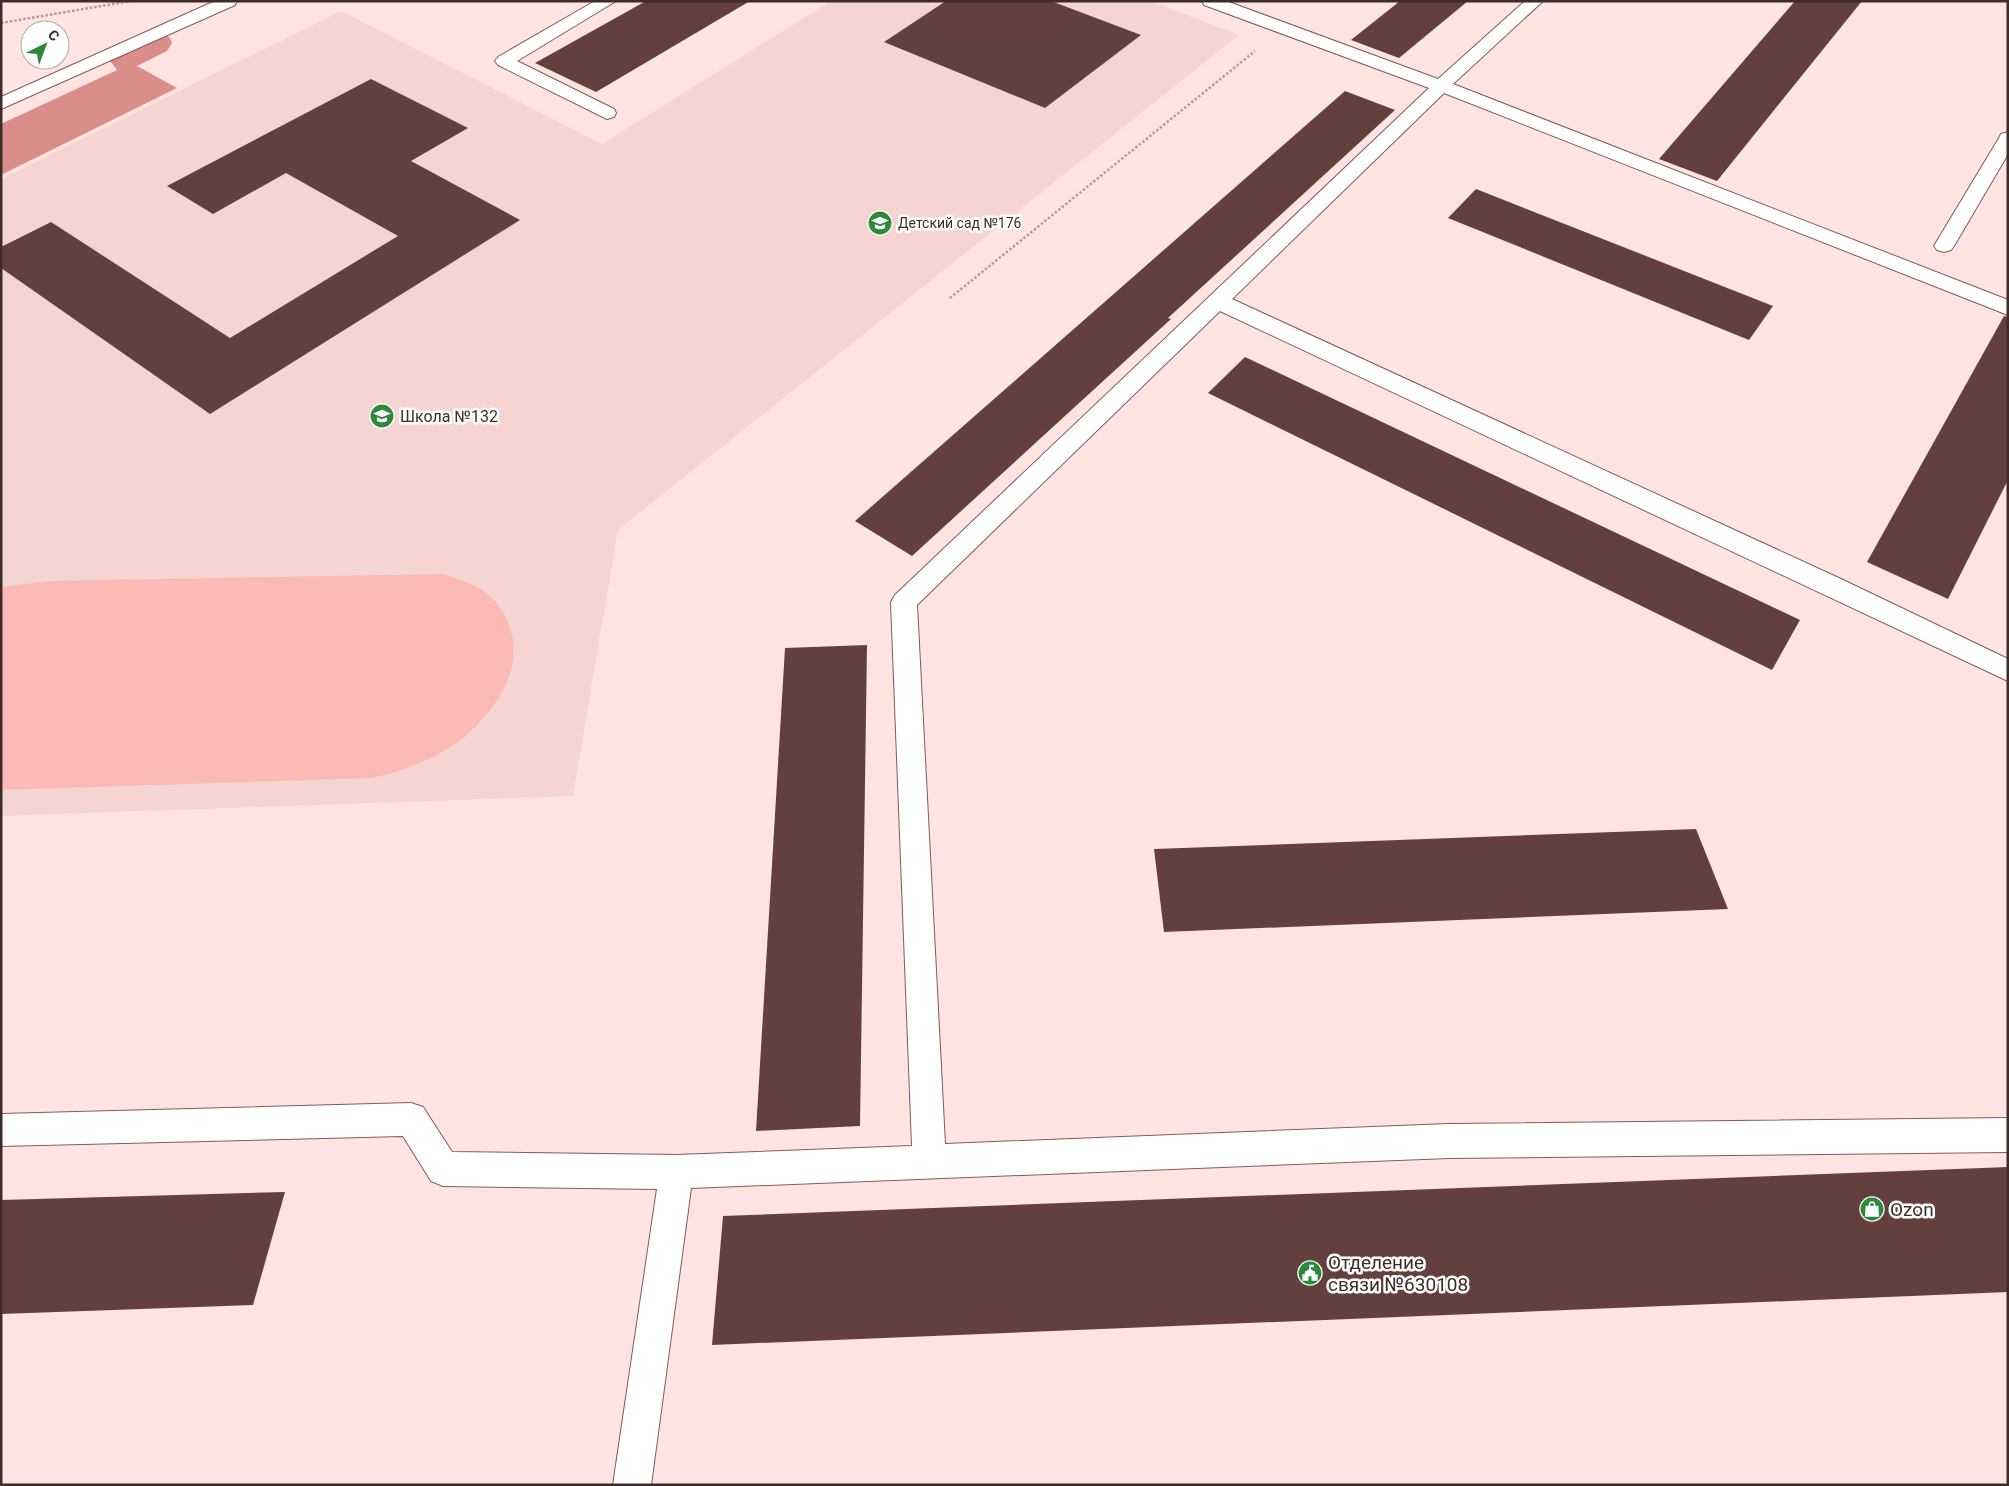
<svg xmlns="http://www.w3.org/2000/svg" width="2009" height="1486" font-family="Roboto,sans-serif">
<rect width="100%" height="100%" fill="#ffe4e1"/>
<path fill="#f4d5d2" d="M831,1H1150L1239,35L618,530L573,796L1,816V179L341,11L602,144Z"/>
<path fill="#fbbab5" d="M443,574C458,579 472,583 485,592C494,598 501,608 506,618C529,663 497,710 463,738C437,759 405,770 373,778L1,790V587L49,581Z"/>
<path fill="#db8e89" d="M164,34L170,38L172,43L167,51L137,66L177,88L1,175V124L117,70L110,61L116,56Z"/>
<g fill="#63403e">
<path d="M646,1H750L596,92L535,63Z"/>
<path d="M946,1H1051L1141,35L1045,108L884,42Z"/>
<path d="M1400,1H1468L1399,58L1351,40Z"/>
<path d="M1795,1H1862L1717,181L1659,159Z"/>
<path d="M371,79L468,128L411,161L520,220L210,414L1,268V247L51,222L230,338L398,236L286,173L213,214L167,186Z"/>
<path d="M1345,91L1395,110L1168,318L1171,319L912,556L855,521Z"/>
<path d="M1476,189L1773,306L1749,340L1448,218Z"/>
<path d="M2004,316L2008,317V480L1948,599L1867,562Z"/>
<path d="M1245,357L1800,620L1772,670L1208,393Z"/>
<path d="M867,645L860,1126L756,1131L785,648Z"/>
<path d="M1696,829L1728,909L1164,932L1154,849Z"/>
<path d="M2008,1167V1292L712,1345L723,1216Z"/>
<path d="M285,1192L253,1305L1,1314V1200Z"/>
</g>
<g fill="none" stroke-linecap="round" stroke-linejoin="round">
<defs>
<g id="minor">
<path d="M215,1H237L235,5L1,109V97Z"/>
<path d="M595,1H616L517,61L614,109L616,113L614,117L607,119L498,65L495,61L498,57Z"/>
<path d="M1202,1H1226L1438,79L1525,1H1543L1453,84L2008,300V315L1444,93L1232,299L1841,579L2008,659V681L1220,311L917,605L945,1144L1449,1124L2008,1118V1152L1449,1158L691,1188L651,1485H613L657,1189L443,1186L431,1181L403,1136L1,1146V1114L411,1103L423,1107L452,1152L676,1155L912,1146L891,602L895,595L1429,88L1204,5Z"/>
<path d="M2008,132V154L1954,246L1951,250L1944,252L1937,250L1934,246L1999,138L2001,134Z"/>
</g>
</defs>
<use href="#minor" stroke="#815b58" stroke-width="2"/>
<g stroke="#b39c9a" stroke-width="2.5" stroke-dasharray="2.5 2" stroke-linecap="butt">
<path d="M1,23L131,1"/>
<path d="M950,298L1255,51"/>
</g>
<use href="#minor" fill="#fff" fill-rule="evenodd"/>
</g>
<defs>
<symbol id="school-disc" viewBox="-11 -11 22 22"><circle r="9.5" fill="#2d893a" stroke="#fff"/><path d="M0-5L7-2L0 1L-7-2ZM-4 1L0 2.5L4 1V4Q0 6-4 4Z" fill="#fff"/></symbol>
<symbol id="shop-disc" viewBox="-11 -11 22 22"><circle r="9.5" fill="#2d893a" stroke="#fff"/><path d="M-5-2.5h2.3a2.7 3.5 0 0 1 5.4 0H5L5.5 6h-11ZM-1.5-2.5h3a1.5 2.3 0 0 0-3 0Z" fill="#fff"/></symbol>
<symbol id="civic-disc" viewBox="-11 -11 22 22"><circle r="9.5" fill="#2d893a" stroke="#fff"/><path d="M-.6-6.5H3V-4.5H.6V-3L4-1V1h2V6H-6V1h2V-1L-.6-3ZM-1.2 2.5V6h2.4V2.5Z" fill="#fff"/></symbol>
</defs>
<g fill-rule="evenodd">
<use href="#school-disc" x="866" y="209" width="28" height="28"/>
<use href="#school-disc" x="368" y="402" width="28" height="28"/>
<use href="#shop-disc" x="1858" y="1195" width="28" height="28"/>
<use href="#civic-disc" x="1296" y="1259" width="28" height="28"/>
</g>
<g text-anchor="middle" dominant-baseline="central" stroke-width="5" stroke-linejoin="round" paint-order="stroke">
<g font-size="14" fill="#3c2c2a" stroke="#fff" text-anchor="start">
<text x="898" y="223">Детский сад №176</text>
</g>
<g font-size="16" fill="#3c2c2a" stroke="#fff" text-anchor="start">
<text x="400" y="416">Школа №132</text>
</g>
<g font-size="19" fill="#3c2c2a" stroke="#fff" text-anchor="start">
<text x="1890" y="1209">Ozon</text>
<text x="1328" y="1262">Отделение<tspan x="1328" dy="22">связи №630108</tspan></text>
</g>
</g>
<rect width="2009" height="1486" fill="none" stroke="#3c2c2a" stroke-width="5"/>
<g transform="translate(45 45) rotate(42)"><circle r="24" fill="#ffffff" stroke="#b1abaa"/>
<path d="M0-4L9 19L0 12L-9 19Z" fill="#2d893a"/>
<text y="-8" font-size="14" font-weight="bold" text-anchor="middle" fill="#3c2c2a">С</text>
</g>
</svg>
